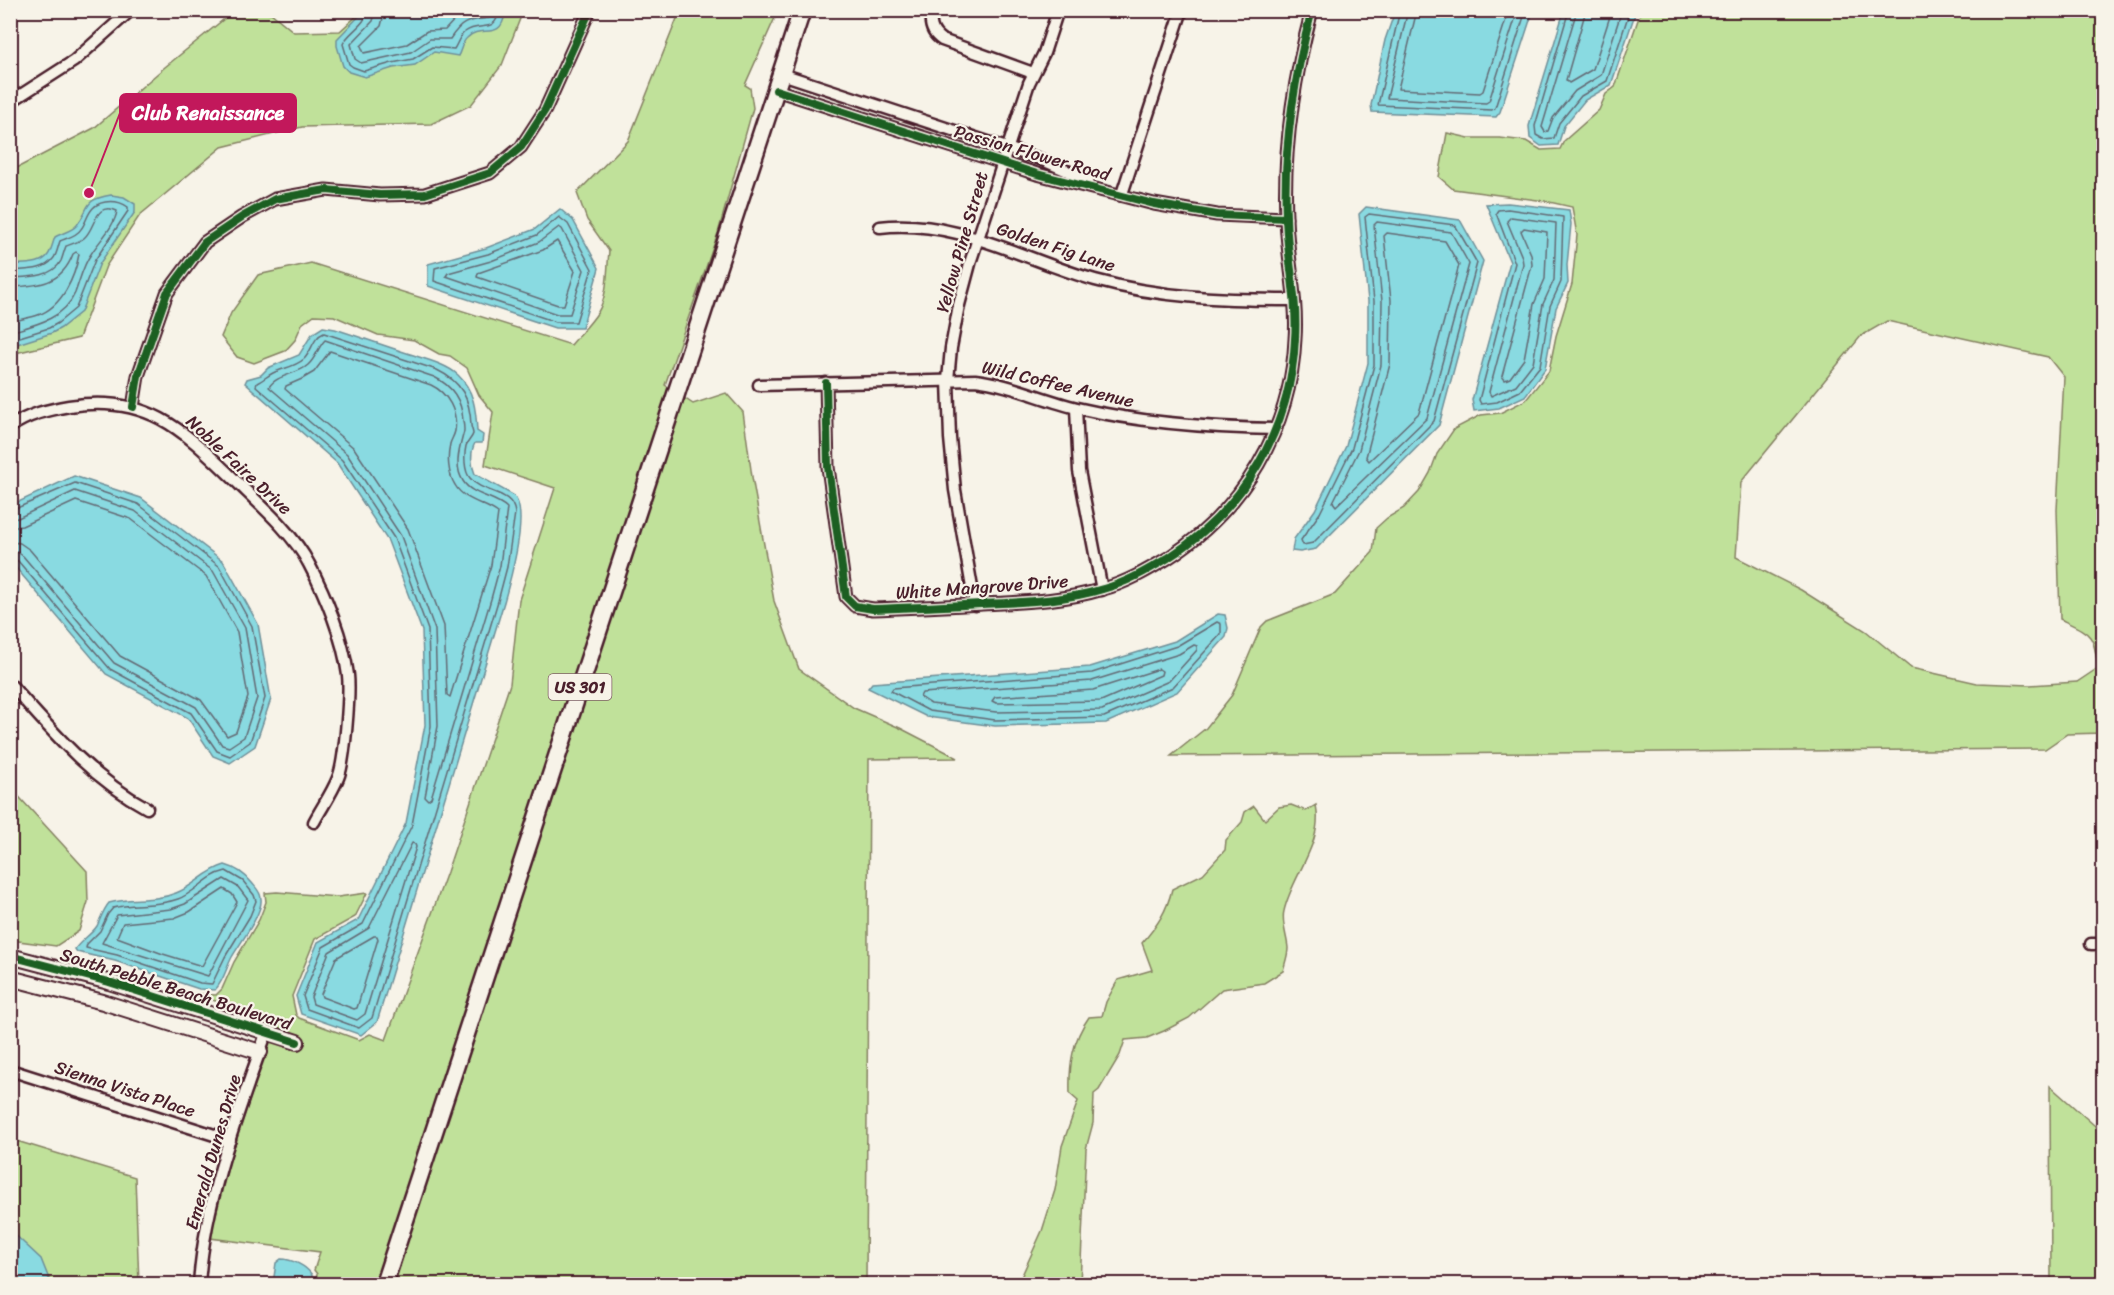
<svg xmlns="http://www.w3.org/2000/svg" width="2114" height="1295" font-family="Sriracha,sans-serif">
<rect width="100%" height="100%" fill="#f7f3e8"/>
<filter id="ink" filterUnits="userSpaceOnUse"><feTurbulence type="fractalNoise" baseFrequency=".0167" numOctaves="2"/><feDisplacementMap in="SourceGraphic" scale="12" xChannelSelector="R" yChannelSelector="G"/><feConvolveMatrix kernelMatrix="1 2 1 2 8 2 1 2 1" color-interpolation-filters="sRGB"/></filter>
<g filter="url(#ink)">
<g fill="#c0e19a" stroke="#858062" stroke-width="1.5" fill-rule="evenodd">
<path d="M256,10L271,13L294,32L340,31L362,11H523L502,65L471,105L431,124L302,127L222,147L140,215L106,266L79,338L11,354V171L94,128L165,67L234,11Z"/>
<path d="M680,11H778L745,85L750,88L753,108L718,233L665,385L672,390L379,1284H316L317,1274L314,1270L320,1252L210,1238L230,1159L270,1038L300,1048L303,1038L255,1022L257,1017L197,994L216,995L222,989L234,962L259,920L266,902L265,893L277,892L338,897L367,893L355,917L315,939L292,996L296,1015L299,1018L359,1040L370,1034L386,1040L447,872L510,684L519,600L555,488L485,465L493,412L479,395L467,368L450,356L439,354L414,340L378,335L334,316L314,315L302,324L295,340L285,351L254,363L237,357L221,337L231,313L258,275L311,263L571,345C580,334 590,324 598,312C608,295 607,270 609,251L587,220L577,193L628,141Z"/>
<path d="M1641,11H2103V733L2067,734L2045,749L1171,756L1206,728L1232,695L1261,627L1267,621L1335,594L1373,552L1376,528L1387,518L1404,508L1419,492L1430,473L1437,454L1454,429L1481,415L1500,413L1526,400L1549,371L1556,336L1572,284L1577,235L1572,207L1545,201L1453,189L1439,177L1447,133L1469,138H1500L1526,141L1541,150L1560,149L1564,141L1599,110L1606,94L1615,87ZM1887,321L2048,357L2064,377L2057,510L2060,619C2091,634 2094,633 2098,668L2077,682L2030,685L1977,683L1911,668L1866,631L1801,590L1736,557L1741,482L1861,336Z"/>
<path d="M726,393L743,412L752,477L774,601L799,669L854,708L900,728L958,758L869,759L866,1284H389L681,396L693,404Z"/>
<path d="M10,787L87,871L88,902L79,931L56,946L11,940Z"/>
<path d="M1291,805L1306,811L1316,805C1324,844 1292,875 1284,911C1281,922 1287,936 1288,948C1288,955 1285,963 1283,971L1264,983L1222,989L1189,1018L1164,1031L1147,1038L1125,1040L1120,1055L1099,1090L1094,1094L1093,1123L1086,1149L1080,1284H1018L1042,1231L1055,1190L1062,1146L1078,1101L1070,1094C1069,1065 1072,1041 1089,1017L1102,1016L1106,1002L1118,980L1152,970L1142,943C1157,926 1167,911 1172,889L1203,874L1225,850L1226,840L1242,822L1245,812L1254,806L1265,820L1279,807Z"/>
<path d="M2050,1086L2103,1133V1284H2051Z"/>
<path d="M10,1139L135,1177L139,1284H11Z"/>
</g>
<g fill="#89dae1" stroke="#708f98" stroke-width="1.5">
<path d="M365,10H505V13C501,43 480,23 467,38C462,42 461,51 458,56L434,52L415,65L393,68L365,77L349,72L343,66L337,46V39Z"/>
<path d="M1395,11H1533L1500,112L1496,117L1372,112L1371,105L1385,40Z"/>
<path d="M1564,11H1636L1611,85L1585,100L1564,126L1558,145L1541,146L1530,138L1529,126Z"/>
<path d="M111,195L124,197L135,204V212L100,263L81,312L61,328L52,333L11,346V266C22,262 39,267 48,255C51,251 53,242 55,237C62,233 72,231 77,225C91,207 82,200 111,195Z"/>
<path d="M1508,203L1569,210L1571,224L1567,265L1568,283L1556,308L1545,369L1525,396L1499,408L1474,411L1472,400L1510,262L1486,204Z"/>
<path d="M1366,207L1460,220L1483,261L1439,425L1316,549L1300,552L1292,551L1294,539L1315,510L1346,446L1368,363V301L1359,214Z"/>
<path d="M560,209L573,220L599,268L582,328H555L428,286V264L486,248L535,229Z"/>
<path d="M323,327L335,329C360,337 385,346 410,354C425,359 446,364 458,375C474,390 476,410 477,431L483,435L482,443H475C470,452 471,465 475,474L513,495C531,510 510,581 504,602L377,1022L361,1035L301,1014L296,996L318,942L358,920L406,823L425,725L422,631L388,541L337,463L245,383L247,379L261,375L268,368L299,355L312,334Z"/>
<path d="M74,476L141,498L223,561L258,624L271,699L255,746L230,763L213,756L188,718L106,674L11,562V510L14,504Z"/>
<path d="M1218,614L1225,615L1228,628L1226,637L1177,692L1106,723L995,726L927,717L868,688L872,683L1090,667L1175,641Z"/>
<path d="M225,865C236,868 245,874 252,883C256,888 261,892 261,899C263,913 240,943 232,957C226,968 224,981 215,990L199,989L115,961L77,952L75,949C81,940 91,935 97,926C101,918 103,910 109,903C131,897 154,902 176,893C194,886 206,870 225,865Z"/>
<path d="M10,1230L41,1259L51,1284H11Z"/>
<path d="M281,1259C292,1259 306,1266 312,1275L311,1284H273L276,1263Z"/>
</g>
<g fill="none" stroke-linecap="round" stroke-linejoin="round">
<g stroke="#636a74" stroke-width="1.5">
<path d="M368,10C366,25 348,32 343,44L349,64L353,67L364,71L392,63L413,59L432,47L454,49C458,43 459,36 465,32C479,21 496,35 499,10"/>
<path d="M376,10L373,21L351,44L355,59L361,63L411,52L430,39H450C462,21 467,21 489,18L492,10"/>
<path d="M385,10L381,26L361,46L364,53L407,44L427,31L445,30L458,16L475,10"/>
<path d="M1400,10L1378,105L1492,110L1495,108L1526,10"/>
<path d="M1408,10L1387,98L1486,103L1489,101L1518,10"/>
<path d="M1417,10L1398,89L1480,93L1483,91L1509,10"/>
<path d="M1569,10L1535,126L1536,135L1543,139L1554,138L1559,123L1581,96L1607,81L1630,10"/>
<path d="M1577,10L1542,127L1545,132L1548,131L1553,118L1575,91L1601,75L1622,10"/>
<path d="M1586,10L1566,80L1569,83L1593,69L1612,10"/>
<path d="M1508,209L1563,217L1561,282L1550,306L1540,366L1520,391L1497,402L1481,404L1479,400L1515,263L1496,213L1498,210Z"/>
<path d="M1369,214L1455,225L1477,263L1434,421L1313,543L1303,545L1301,540L1320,513L1352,448L1374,365V301L1365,217Z"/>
<path d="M559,217L568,224L592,269L576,322H556L434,281L435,268L488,254L537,235Z"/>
<path d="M1511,217L1556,223L1554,280L1543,304L1533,363L1516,385L1491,396L1489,392L1523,264L1522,257L1507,221Z"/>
<path d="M1377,222L1451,232L1469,264L1427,418L1336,506L1333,502L1359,450L1381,365L1382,301L1374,225Z"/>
<path d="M559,227L562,229L584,270L570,314H557L446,276L448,273L491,261L539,242Z"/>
<path d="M1524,228L1547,232L1545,279L1534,304L1524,359L1510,378L1505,380L1502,376L1532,265L1531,254L1521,231Z"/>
<path d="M1387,233L1445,241L1459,265L1419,413L1369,461L1366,457L1390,364L1391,300L1384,236Z"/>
<path d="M557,241L575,271L564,305H558L477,277L478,273L543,250Z"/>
<path d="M10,271C24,269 43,272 53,259C57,255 58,246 60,241C67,238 77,236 81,229C86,223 87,214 93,208C102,199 119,200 128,207V211L95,260L76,308L58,323L49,328L10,340"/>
<path d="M10,278C27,277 52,278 61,261C63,256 64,251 66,246C72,244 79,242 84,238C96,228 94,201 117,211C115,226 99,241 91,254C83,265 80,280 75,293C64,319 35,325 10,332"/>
<path d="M10,287C39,286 62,284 73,254L76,252L79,254C75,277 62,307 38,315C29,318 20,319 10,323"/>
<path d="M324,333L437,370C462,382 470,399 471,425C471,428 473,431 473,434C472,438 467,442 466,446C464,455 464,471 470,478C483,495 512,489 515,513L507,567L498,601L372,1018L359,1028L307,1009L303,996L323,947L363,924L412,825L431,726L428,630L394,538L342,460L256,386L257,383C263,380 267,376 273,373C283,368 295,367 304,359C312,351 313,337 324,333Z"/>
<path d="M325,340L434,377C453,386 462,401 463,421C464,426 465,431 463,435C459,450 454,467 463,481C472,496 495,496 507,508L500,566L491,599L431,798L428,800L425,797L438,726L435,630L401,536L347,454L269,387C277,374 297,375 308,365C316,358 318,347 325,340Z"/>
<path d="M330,351L431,385C448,393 458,412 455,431C454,436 451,440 450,444C447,457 448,474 455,485C464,501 485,503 498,513L491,565L450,697L447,695L444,626L408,529L354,448L285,389L286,386L302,379L314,372Z"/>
<path d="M10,511L75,483L138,504L219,566L252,626L265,698L250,742L230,756L217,751L191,713L110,669L18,561L10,558"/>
<path d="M10,519L18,518L75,491L135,511L213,571L245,628L257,698L244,737L229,747L222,745L196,707L114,663L23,556L17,552L10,551"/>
<path d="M10,528L22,526L76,501L131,519L206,576L237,632L248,697L236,732L227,736L201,700L120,656L30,550L20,543L10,542"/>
<path d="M1217,622L1221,624V634L1173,687L1104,717L995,720L929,711L891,691L893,688L1092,673L1177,646Z"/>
<path d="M1194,645L1197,646V650L1169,681L1102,710L996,712L931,704L920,697L922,693L1092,681L1179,654Z"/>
<path d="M1159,669L1162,671L1161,675L1101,701L996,703L992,701L995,697L1093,690Z"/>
<path d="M412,843L415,844L416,847L365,1014L357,1020L313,1004L311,997L329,952L369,928Z"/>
<path d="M226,871L243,881L254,895L256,901L250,916L225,957L212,984L200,983L117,955L86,948L87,944L100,931L108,914L113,908C134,903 156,907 178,899C195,893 207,875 226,871Z"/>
<path d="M224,879L238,887L248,900L208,976L102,943L117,915L171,909L185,904Z"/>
<path d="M224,889L232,894L237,902L202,966L163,954L117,937L123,923L174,918L189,912Z"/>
<path d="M374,936H377L378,939L357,1008L354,1009L322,997L321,994L336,958Z"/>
</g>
<defs>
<g id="minor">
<path d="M932,10C929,23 931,33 942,40L1033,73"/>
<path d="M782,74L1040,159L1088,180"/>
<path d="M776,90L1037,174L1154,204L1217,215L1286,218"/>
<path d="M10,102L74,61L131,10"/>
<path d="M1122,194L1182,10"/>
<path d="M880,227C957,218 1023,260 1095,280C1160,298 1227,300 1294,300"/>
<path d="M826,383L828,467L846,597L855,606L873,609C909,608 945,606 982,604C1022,602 1064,601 1103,589C1126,583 1148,570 1168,558C1244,509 1291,429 1295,339C1298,298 1287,258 1286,217C1283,147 1294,78 1312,10"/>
<path d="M759,385L975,380C1010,384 1043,400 1077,408C1142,423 1209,428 1276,429"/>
<path d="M133,407L138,376L167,293L205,242L242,217L275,199L326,190L380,195L425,194L490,173L521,147L545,110L590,10"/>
<path d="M1076,408L1079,471L1102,590"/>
<path d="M10,427C29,414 47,410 69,406C151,393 186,433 241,486C263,507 295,536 309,564C326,596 343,638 348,675C350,693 345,762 338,778C332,793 322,807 314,822"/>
<path d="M975,605L955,490L950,438L948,380L951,348L959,305L971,260L1029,83L1044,53L1058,10"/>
<path d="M10,684C52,731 91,778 147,808"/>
<path d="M2091,944H2104"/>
<path d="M10,1070L230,1140"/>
<path d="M199,1284C205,1198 238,1113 267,1031"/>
</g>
<g id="tertiary">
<path d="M10,956L109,982L297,1042"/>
<path d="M10,978L103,1002L260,1052"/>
</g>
<path id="primary" d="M384,1284L802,10"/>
</defs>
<use href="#minor" stroke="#4a1f2b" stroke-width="15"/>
<use href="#tertiary" stroke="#4a1f2b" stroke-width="18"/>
<use href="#primary" stroke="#4a1f2b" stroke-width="21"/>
<use href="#minor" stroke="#f7f3e8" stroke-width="10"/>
<use href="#tertiary" stroke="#f7f3e8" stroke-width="14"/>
<use href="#primary" stroke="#f7f3e8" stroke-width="16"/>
<defs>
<g id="cycleway">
<path d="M776,90L1037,174L1154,204L1217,215L1286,218"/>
<path d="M826,383L828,467L846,597L855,606L873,609C909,608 945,606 982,604C1022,602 1064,601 1103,589C1126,583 1148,570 1168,558C1244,509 1291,429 1295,339C1298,298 1287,258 1286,217C1283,147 1294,78 1312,10"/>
<path d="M133,407L138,376L167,293L205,242L242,217L275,199L326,190L380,195L425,194L490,173L521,147L545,110L590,10"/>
<path d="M10,956L109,982L297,1042"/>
</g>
</defs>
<use href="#cycleway" stroke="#f7f3e8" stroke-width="11"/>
<use href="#cycleway" stroke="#1b5e20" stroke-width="8"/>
</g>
</g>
<g text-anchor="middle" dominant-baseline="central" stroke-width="4.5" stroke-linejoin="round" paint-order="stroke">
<rect fill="#f7f3e8" stroke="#7e5f64" stroke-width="1.5" x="548.5" y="674" width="63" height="26" rx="4.5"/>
<g font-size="16" font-weight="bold" fill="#4a1f2b">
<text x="580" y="687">US 301</text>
</g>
<g font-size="18" fill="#4a1f2b" stroke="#f7f3e8">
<text transform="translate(1032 153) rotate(16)">Passion Flower Road</text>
<text transform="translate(962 242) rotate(-74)">Yellow Pine Street</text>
<text transform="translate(1056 247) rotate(18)">Golden Fig Lane</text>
<text transform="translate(1058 384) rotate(13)">Wild Coffee Avenue</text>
<text transform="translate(239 465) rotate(43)">Noble Faire Drive</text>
<text transform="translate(982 587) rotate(-4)">White Mangrove Drive</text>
<text transform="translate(176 989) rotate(17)">South Pebble Beach Boulevard</text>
<text transform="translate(125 1089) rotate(18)">Sienna Vista Place</text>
<text transform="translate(213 1152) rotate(-74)">Emerald Dunes Drive</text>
</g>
</g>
<path fill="none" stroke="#c2185b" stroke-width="2" d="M89 193L120 113"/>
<circle fill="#c2185b" stroke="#f7f3e8" stroke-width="2" cx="89" cy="193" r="6"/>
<rect fill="#c2185b" stroke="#c2185b" stroke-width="2" x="120" y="94" width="176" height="38" rx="6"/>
<g font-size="20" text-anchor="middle" font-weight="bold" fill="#fff">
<text x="208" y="120">Club Renaissance</text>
</g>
<rect width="2114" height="1295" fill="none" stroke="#f7f3e8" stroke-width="36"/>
<rect x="18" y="18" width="2078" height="1259" fill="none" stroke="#4a1f2b" stroke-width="2" filter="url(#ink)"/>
</svg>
